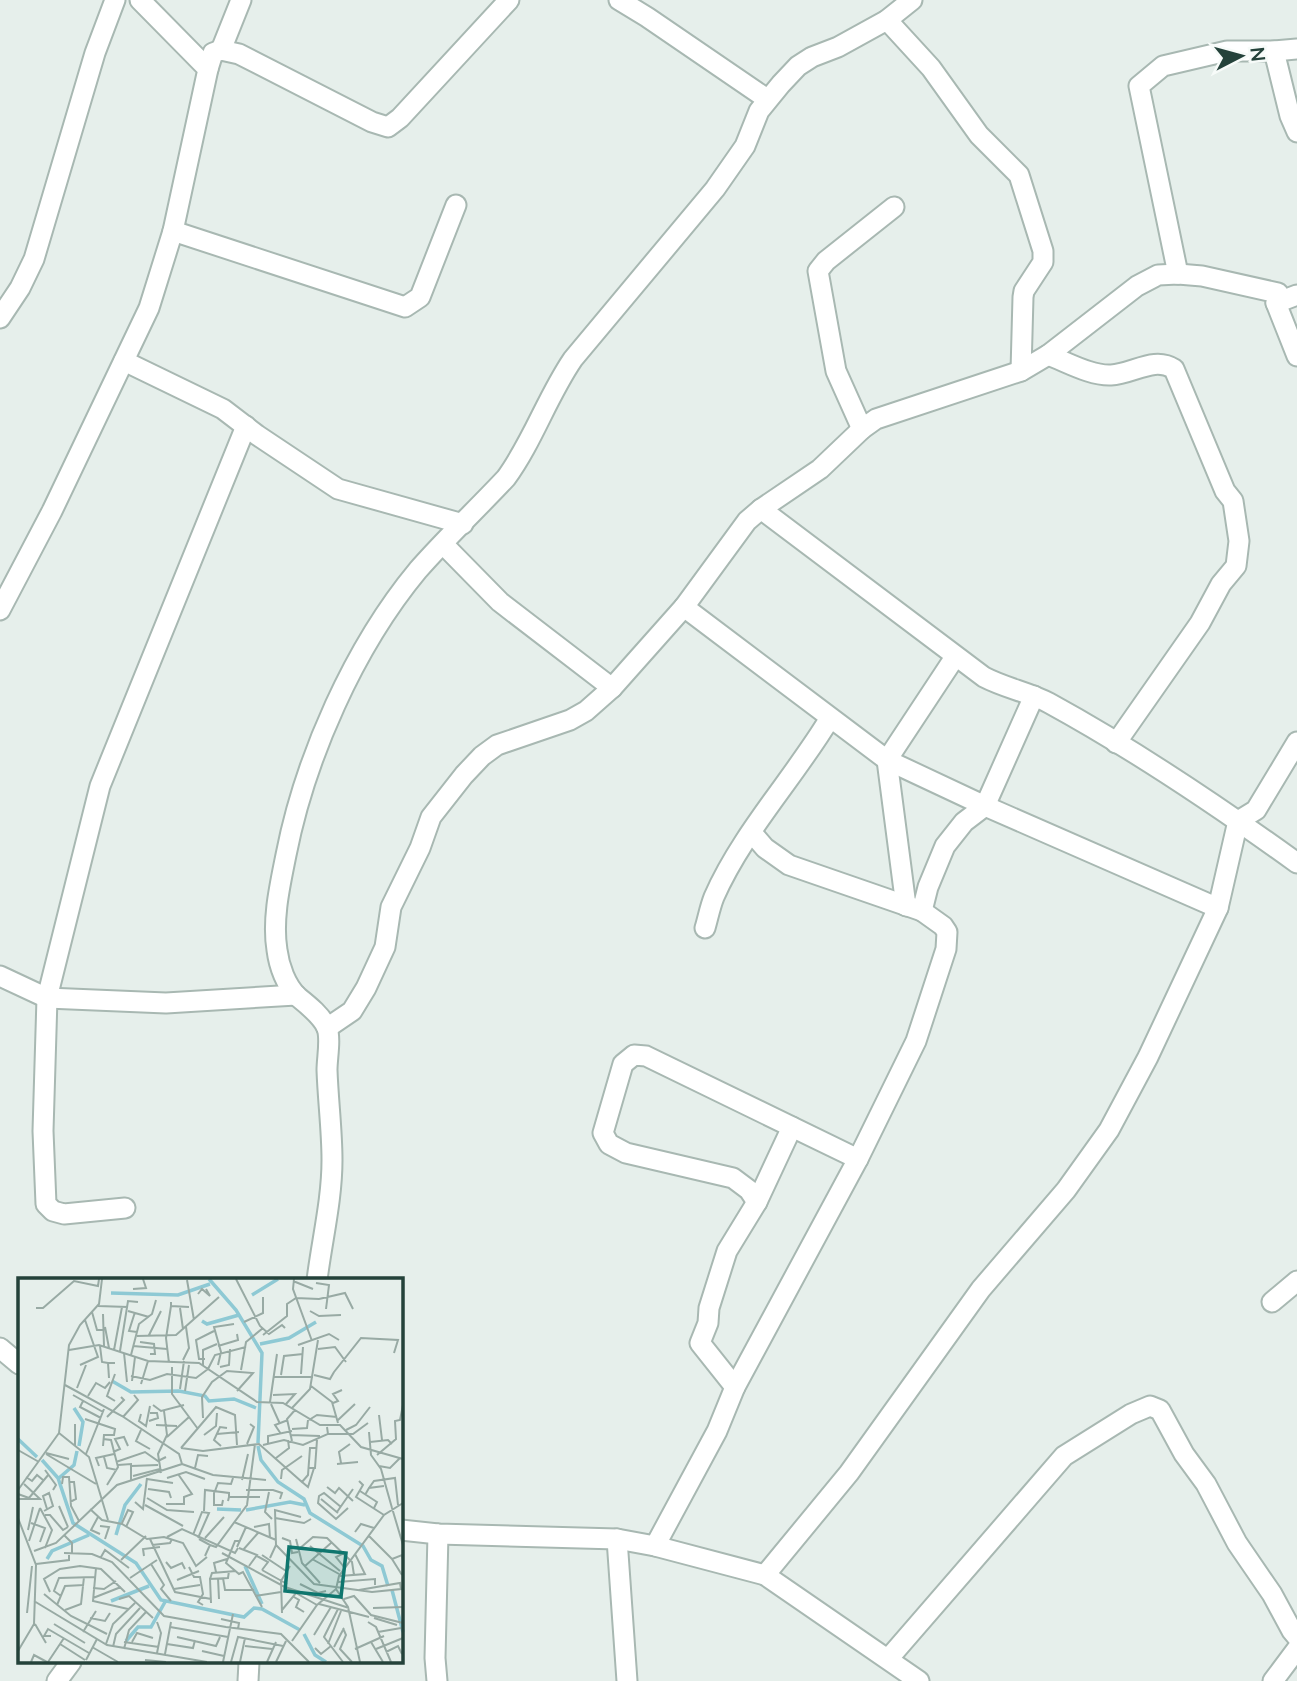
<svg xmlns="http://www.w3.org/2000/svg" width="1297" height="1681" font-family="Lato,sans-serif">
<rect width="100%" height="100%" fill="#e6efeb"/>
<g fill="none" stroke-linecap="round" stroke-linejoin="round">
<defs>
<g id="minor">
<path d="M619,0L647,17L767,99"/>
<path d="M887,20L931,68L979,135L1019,175L1043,251V262L1024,291L1023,297L1021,371"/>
<path d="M221,50L241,0"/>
<path d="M1274,51L1290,116L1297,132"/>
<path d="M208,69L213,53L221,50L239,54L372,122L388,127L400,118L509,0"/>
<path d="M173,231L405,307L420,297L456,205"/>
<path d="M1178,274L1139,86L1163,66L1227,51H1274L1297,49"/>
<path d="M1276,303L1297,356"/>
<path d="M0,318L20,288L34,259L95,53L115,0"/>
<path d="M1048,355C1067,362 1091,376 1111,375C1133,374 1154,356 1174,369L1225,491L1233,501L1239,541L1236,566L1221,584L1200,623L1116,743"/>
<path d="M124,361L223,409L257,435L338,489L463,524"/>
<path d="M862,429L836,371L818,271L826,261L894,207"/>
<path d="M761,509L984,677C1005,688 1028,692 1049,703C1135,750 1218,806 1297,863"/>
<path d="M443,544L500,602L612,688"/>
<path d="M684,607L887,760L985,806L1218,908"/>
<path d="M0,610L52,511L149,308L173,231L208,69L140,0"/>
<path d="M906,906L887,760L955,657"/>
<path d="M922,911L928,887L945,846L964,822L985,806L1034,696"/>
<path d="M705,928C708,918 710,907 714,897C742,833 794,778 830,718"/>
<path d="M0,976L47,998L166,1003L296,995"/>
<path d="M327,1028L352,1011L366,988L385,947L391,907L420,848L431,817L464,775L482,756L497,745L570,720L586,711L612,688L684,607L747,521L761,509L820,469L862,429L876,419L1021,371L1048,355L1137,286L1158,275L1178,274L1202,276L1278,293L1276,303L1297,295"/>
<path d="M757,1202L749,1190L733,1178L626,1153L609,1144L603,1133L623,1064L634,1055L646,1056L858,1159"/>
<path d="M125,1208L64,1214L53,1211L46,1204L43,1131L47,998L100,786L246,426"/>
<path d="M317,1280C322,1240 332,1200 332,1160C332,1130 328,1100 327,1070C327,1058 331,1039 327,1028C322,1016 308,1005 298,997C286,986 279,966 277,950C272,919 280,885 286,855C305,758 354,647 418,570C445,539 477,509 506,478C533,441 547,397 573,359L715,189L745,146L759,111L781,84L798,66L812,57L838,47L887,20L912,0"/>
<path d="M1272,1302L1297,1281"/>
<path d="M0,1348L19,1364"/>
<path d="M735,1387L700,1343L708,1323L709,1308L727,1251L757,1202L792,1127"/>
<path d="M401,1530L438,1534L617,1539L655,1546L765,1575L919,1681"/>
<path d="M617,1539L627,1681"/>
<path d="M655,1546L717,1431L735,1387L858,1159L916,1041L946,949L947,932L943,926L922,911L789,865L765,848L752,833"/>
<path d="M765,1575L849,1473L981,1289L1066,1190L1109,1130L1148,1057L1218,908L1238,821L1256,810L1297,742"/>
<path d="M889,1658L1064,1456L1131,1414L1150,1406L1160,1410L1184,1454L1206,1484L1237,1543L1272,1594L1292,1631L1297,1637"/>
<path d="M57,1681L71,1662"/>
<path d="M248,1681L249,1662"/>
<path d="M437,1681L435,1658L438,1534"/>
<path d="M1273,1681L1297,1649"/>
</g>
</defs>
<use href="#minor" stroke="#a8b8b2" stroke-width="23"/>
<use href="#minor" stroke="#fff" stroke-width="19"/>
</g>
<g transform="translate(18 1278)">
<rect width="385" height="385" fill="#e6efeb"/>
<path fill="none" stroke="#8ec9d4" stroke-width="3.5" d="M191,1L218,32L244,75L240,165M93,15L160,17L192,6M234,17L260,1M184,43L189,46L221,37M242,66L271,60L298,44M94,103L113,114L161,113L187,118L191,123L216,121L238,130M56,130L65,144L61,168M0,161L19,179M240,168L243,182L260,204L286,221L292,235L345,268L353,282L364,288L370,308M24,182L40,200L55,245L118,285L143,322L226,339L236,330L244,331L282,352M41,200L56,187L59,173M199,231L223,232M228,232L272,224L287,227M98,257L107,227L123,206M29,281L34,273L71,257M227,288L244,326M374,312L385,354M93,323L131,308M286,356L297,377L308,384M108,363L120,349H133L147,324"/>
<path fill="none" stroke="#98aaa4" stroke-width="2" d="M218,1L242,48L251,56L264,47L267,50M276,1L275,11L294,63M169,2L176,42M275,3L295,11M298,5L311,7L308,31M115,11L128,10L125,1M180,16L184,11L192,18L188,11M153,24V28L171,29M80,28L110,29M18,30H25L56,3L80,8L81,1M162,30L165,51M110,33L131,39M292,33L301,38L323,37M74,34L79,52H85M117,34L111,53L119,54M85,36L86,68M226,44L245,35V19M87,49L91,70M131,57L143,33M245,57L269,38V26L278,20L301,21L327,15L335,31M119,58L158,57L201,19M122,64L136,66L137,76H132M280,67L311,56L321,62M82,68L84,84L90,85M115,68L149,71M200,68L220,62L219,56M300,71L317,69L328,84M51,72L81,67L130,83L181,85L239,124L265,125L302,147H322L343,169L385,181M96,72L104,29M102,73L110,23L120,24M106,75L109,104M113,77L121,46L134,36L138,22M187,81H181L178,62L196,53M165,82L171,70L168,49M151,85L148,60L153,28M62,87L80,79L67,42M185,87V72L199,66M200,87L203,74L196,49L216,46M154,89V116L180,151M202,89L211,87L212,71M190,91L197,77L228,69M223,92L228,64L245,50M316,94L343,60L380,62L376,75M283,96L285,69M263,97L266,78L285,76M296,97L312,101L316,94M113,98L132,102L149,96L178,100L190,91M255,99H295M91,100L90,85H97M114,103L117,79M123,106L130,83M293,108L314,124L320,145M59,110L68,87M162,111L166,83M167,113L171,87M55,117L85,134M255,117L277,116L268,126M70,118L78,105L87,110L92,104M65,123L62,129L83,140M97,123L89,118L97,96M252,124L259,76M315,125L320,123L315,116L324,112M253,126L262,146M135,127L143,133L166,127M274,130L292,111L300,62M123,136L121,143L128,148L132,128M361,137L364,162M89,139L106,122L103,119M105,139L120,122L116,117M185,140L184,119L194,104L209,93L235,95L219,113M67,141L97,151L96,157H86L85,168M291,142L299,137L319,139M320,142L337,126M131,143L140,140L139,135H132M138,147L159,148M274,151L289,150L290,142M123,152L118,163L132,171M328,152L338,147L352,129M351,154L353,177L363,191L374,230M41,155L71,179L90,242M199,156L221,154M263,156L257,147L270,142M310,156H335L350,145M186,157L198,148L199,135M273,157L302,158M149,159L171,139M85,161L93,162L100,189L89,207M274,163L269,141L277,132M352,164L370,162L374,166M250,165V158L274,153M229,166L236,149L232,146M245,167L266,162L285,167L310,156L309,149M57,168V146M203,168L196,162L202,149L209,150M163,170L185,173L241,166L284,204L290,197L292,170H299M163,170L198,129L217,137L219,167M0,172L21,184M95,174L102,171L97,161L106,159L110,168M28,175L51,181M28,176L78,206M68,176L86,131M359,177L378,161L377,143L382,142L385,127M86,179L89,190L99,192M258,180L271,170L270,162M98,184L127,174L140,183L148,179M323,185L321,174L332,166M164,186L195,197L248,202M319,186L340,184M100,187L113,186V204M81,188L78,180L96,176M113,188L140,187M361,188L372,190L382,180M177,190L180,177L190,178M291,190H297L299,162M27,192L38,207L35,212M143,195L140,176L149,157L146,133M115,198L142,191M8,199L14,203L19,197L25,202M149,200L168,194L187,201M129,201L155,205M263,201L264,192L284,178M224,202L230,176M341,203L345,207L338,219L366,237M52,204H56L58,221L52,224M284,204L290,209L296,190M44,206L45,199H51L53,228L61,243M309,209L317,215L321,210L335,223M351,210L356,203L377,200L380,227M130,211L151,214L153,220M0,212L41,155L51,67L62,47L81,26L84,1M228,212H255L264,215L262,221M196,213V227H204L205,222M197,213L200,205L213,206L215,200M342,213L359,224L356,230M251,214L247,234L254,241M0,216L11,220L31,196M347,217L351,210L366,208M129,220L149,232L176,234M0,221H22L6,206M303,221L320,235M210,223L211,219H242M117,224L125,231L129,200M148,226H166V219L174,216L160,196M127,227L165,248M41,228L50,249M323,229L306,215L301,218L300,225L318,241L330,230M22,230L34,252L27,270M374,230L385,267M72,231L84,242L104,246L129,261L146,259L165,265L178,288L189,279M26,233L35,228L31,215L25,218L29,231M186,233L187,212L211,215V219M319,234L335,211M27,237H32L45,252L50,249M80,239L73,252L82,256M0,240L18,287L16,346L0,373M257,240L286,245L293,241M216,244L258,262M13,245L27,250L22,264M104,245L110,232L115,234L108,249M82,248L91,249L87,261M236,249L251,246L252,260M10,252L15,229M337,254L343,246L356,250M46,257L54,265V276M175,257L184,234L191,235L180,260M351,258L374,281M149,259L164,251L217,275L220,270M187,260L206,239M264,260L272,263L274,275L280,274M132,261L157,314L193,321M181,261L192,267L187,278M278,261L284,285L302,305M11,263L22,230M222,263H217L208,285L221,296L225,294L244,329M134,267L152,265L154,261M192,267L198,269L229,227L237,166M258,267L296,306L354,314L383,311L382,305L341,312M292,268L322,293M219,269L228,249M221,270L239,277L231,288M281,271L295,259L309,260L334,284L336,297M225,272L240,255M16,273L38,265L99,207L164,186L161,176L104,138L47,107M46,275L74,276L94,284L146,338L208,349M204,275L278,315M244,277L268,293M126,278L125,271L142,269M239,278L250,284L244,292M83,279L87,272L111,290M252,280L258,267L257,232L283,239M294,281L321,296M103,282L128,258M148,284L153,290L164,285L167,291M18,286L51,282V277M133,286L146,307L143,311L153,323M287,288L313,265M171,289L176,299H182L185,316L180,324L185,327M326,289L318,279L326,275M78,290L75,323L110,331M244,292L269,306M198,294L196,285L209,281M384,297L374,281L384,277L385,282M322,298L347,296L337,276M112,300L139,282M200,300L201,321M205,300L207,312H236M192,301L194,295L218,293M159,302L181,293M320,304L357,301V307M282,306L300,315L308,313M267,309L331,330M75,310L86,311L98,303M156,311L182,307M32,314L26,301L42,291L62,288L83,291L107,314M26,316L53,338L89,356M43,318L36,313L41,300L77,299M237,318L263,314M276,319L281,322L278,329L286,334M75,320L103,309M101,321L111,318L135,340M326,321L336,318L353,337L385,345M16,323L89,367L189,384M193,325L192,301L210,300L211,293M301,326L351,339M39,327L47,308L66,307M355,330L385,329M320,331L306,359L325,384M47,332L63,326L66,299M264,332L278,315L299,327M9,335L14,288M264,335L263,303L272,288M72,340L87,343L92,335M356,340L379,347M203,341L221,345L220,351M139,344L143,355L139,375M350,344L358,349L373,384M17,346L28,365M36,346L67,365M152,349L210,359M208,349L263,356L291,384M325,350L328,357L322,371L334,384M65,354L78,333M360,354L383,350M296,357L313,329M33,358H26L30,351L71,375M159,359L198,368L202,359M274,363L299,327L318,311M106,364L141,369M114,364L119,355L135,360M353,364L365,384M42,366L67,382M88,366L95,346L117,325M149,366L175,370L177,362M310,366L323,333M227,368L254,371M74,369L100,384M95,369L98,356L122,330M316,369L326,350M297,370L303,376L313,368M106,371L111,352L128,334M337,371L366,358M358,371L385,360M184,373L206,378M368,374L380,368L384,376M147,376L153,344M68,382L79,361M127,382L148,384M13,384L16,377L29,384M30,384L46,360M205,384L215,336M213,384L220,359L265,368M222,384L227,360M249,384L258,364M258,384L268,363M342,384L330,329L318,311L321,298L366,237L385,225"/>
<path fill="#0f766e" fill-opacity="0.15" stroke="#0f766e" stroke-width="3.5" d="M271,269L328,275L323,319L267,313Z"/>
<rect width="385" height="385" fill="none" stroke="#24423a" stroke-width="3.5"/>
</g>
<g transform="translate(1241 56) rotate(84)" stroke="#f7fbf9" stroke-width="5" paint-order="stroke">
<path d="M0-5L12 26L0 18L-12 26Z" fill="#24423a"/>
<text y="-10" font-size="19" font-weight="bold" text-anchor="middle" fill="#24423a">N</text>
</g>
</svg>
